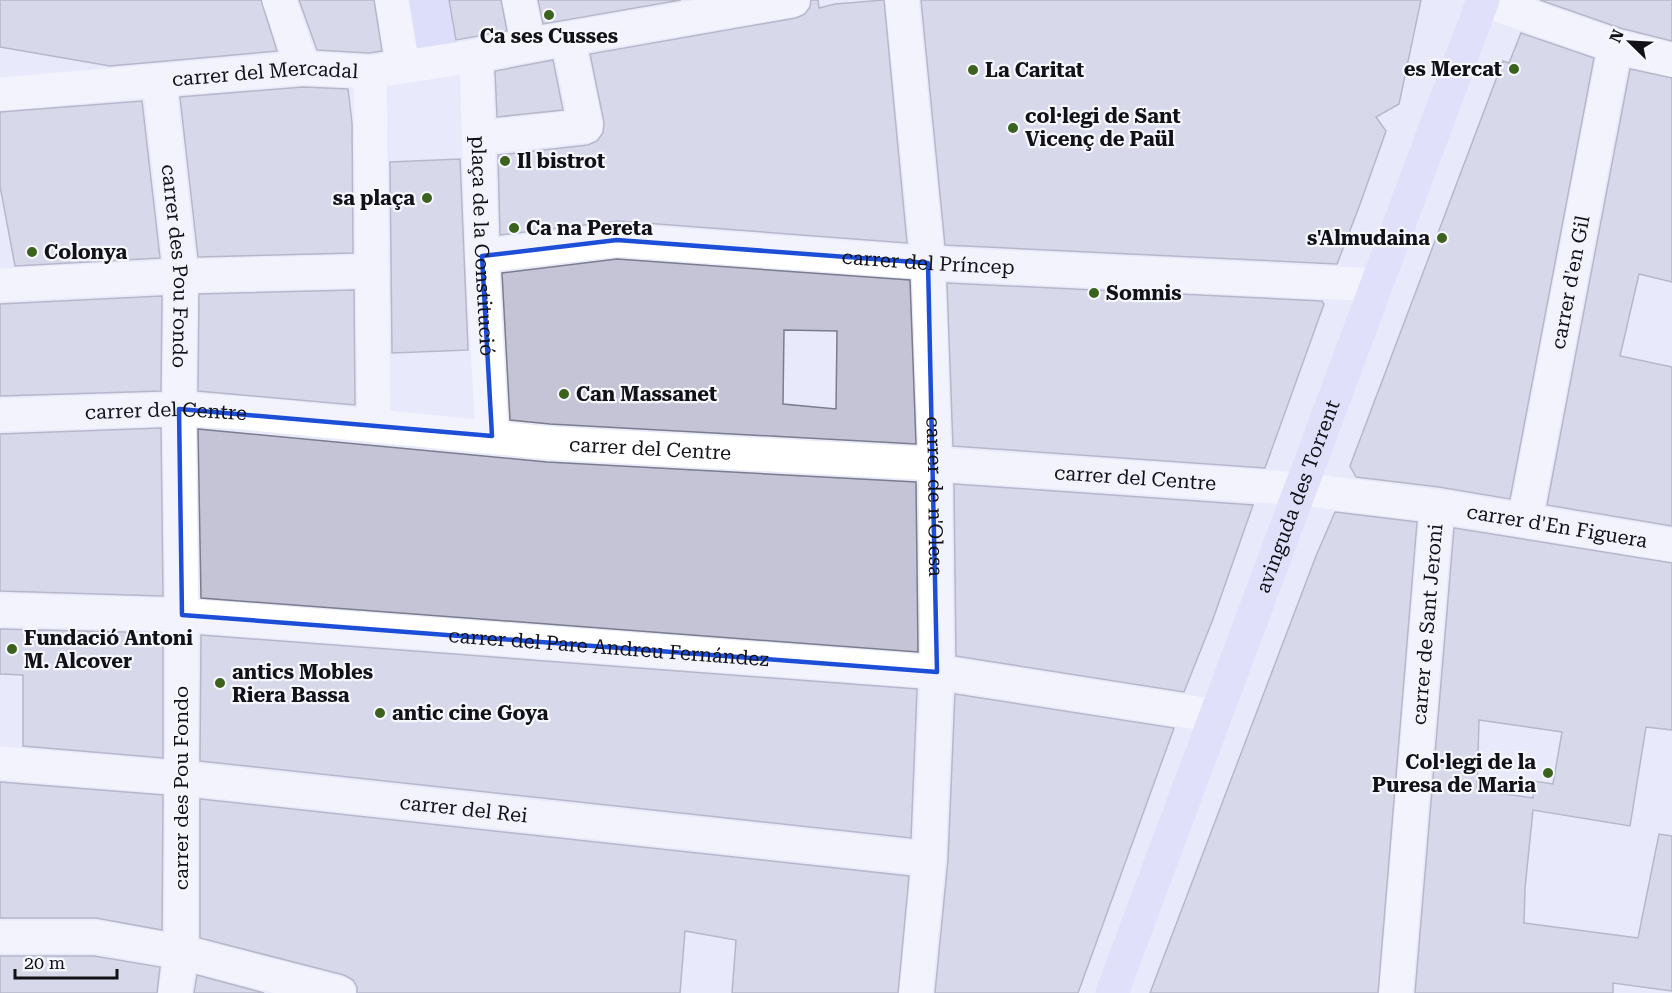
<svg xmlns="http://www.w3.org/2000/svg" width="1672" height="993" font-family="'Roboto Serif',serif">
<rect width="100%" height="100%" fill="#e8e9fb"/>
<path fill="#d0d1f9" d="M413,0H470L473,19L453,22L457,46L423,52L411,43L404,1Z"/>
<g fill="#c4c4d6" stroke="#7b7c8c" stroke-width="1.5" fill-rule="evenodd">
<path d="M0,0H261L277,51L110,66L0,47Z"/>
<path d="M299,0H374L382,51L369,53L317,50Z"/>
<path d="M449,0H501L507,31L456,40Z"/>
<path d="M538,0H681L543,24Z"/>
<path d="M811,0H818L819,8L835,4L884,0L907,243L618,221L500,235L498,155L588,145L597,141L603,133L604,122L590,54L796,18L805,14L810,7Z"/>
<path d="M921,0H1421L1399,104L1376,117L1386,131L1359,207L1337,264L945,245Z"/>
<path d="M1540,0H1672V41L1620,28Z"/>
<path d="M1521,33L1594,58L1510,499L1439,487L1356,477L1350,466L1503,61L1509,63Z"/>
<path d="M553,60L563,110L497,117L495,71Z"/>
<path d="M1630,69L1672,78V282L1639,274L1620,356L1672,367V526L1547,505Z"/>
<path d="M303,87L348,89L352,123L353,253L198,257L180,97Z"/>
<path d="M142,101L160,258L15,266L0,186V112Z"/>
<path d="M460,159L468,350L392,353L390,162Z"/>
<path d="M617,259L910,280L916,444L550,424L510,420L502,273ZM784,330L837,331L836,409L783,404Z"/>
<path d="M947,283L1322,301L1324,304L1265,468L953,446Z"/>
<path d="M354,290L355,405L198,391L199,294Z"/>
<path d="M162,296L161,391L0,396V304Z"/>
<path d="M161,428L163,596L0,591V434Z"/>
<path d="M198,429L547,462L916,482L918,652L201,598Z"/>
<path d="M954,484L1253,505L1213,619L1184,692L956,656Z"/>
<path d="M1335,512L1417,522L1378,993H1150L1316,556Z"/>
<path d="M1454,528L1672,563V730L1646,727L1630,826L1533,810L1525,888L1524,923L1638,938L1659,834L1672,836V991L1613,983V993H1415ZM1479,720L1562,732L1553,784L1534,781L1533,798L1477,790Z"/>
<path d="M0,629L163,633V758L23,746V675L0,674Z"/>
<path d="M201,635L917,689L911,838L200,761Z"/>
<path d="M955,694L1174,728L1078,993H935L948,860Z"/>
<path d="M0,782L163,795L162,930L96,918H0Z"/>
<path d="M200,799L909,876L898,993H732L736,940L685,931L680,993H357V987L353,980L344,975L200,938Z"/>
<path d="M0,956H94L160,967L157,993H0Z"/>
<path d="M197,975L264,993H194Z"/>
</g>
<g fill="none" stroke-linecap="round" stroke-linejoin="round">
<g stroke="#fff" stroke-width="33">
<path d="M279,0L303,68"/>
<path d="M392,0L403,66"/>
<path d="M519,0L529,45"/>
<path id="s1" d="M902,0L928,263L935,464L937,672L929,859L916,993"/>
<path d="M1483,0L1615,46L1672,60"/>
<path id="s2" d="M476,56L482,256L492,436"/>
<path d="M370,72L374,426"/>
<path id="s3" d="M159,81L181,276L179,409L182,615L181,952L175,993"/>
<path id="s4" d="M0,94L303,68L370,72L476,56L529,45L793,0"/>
<path d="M478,138L586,126L568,39"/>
<path id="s5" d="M482,256L617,240L928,263L1377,285"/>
<path d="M0,285L181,276L372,271"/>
<path id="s6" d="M0,415L179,409L243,413L549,443L935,464L1301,489L1437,506L1672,545"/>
<path id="s7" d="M1525,520L1615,46"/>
<path id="s8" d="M0,610L182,615L937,672L1216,716"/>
<path id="s9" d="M0,763L180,778L929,859"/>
<path d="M0,937H96L181,952L339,993"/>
<path id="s10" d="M1396,993L1437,506"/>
</g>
<path stroke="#dad6fa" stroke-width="33" id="s11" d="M1112,993L1483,0"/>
</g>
<path d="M0 0H1672V993H0ZM617,240L928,263L937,672L182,615L179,409L492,436L482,256Z" fill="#e8e9fb" fill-opacity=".55" fill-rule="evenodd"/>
<path fill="none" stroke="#1d4ed8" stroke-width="4.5" stroke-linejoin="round" d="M617,240L928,263L937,672L182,615L179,409L492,436L482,256Z"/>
<g fill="#3c631e" stroke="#f7f7ff" stroke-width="2">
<circle cx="549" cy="15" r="6"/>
<circle cx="1514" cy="69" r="6"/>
<circle cx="973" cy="70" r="6"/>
<circle cx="1013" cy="128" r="6"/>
<circle cx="505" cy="161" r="6"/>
<circle cx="427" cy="198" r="6"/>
<circle cx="514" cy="228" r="6"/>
<circle cx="1442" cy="238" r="6"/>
<circle cx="32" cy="252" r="6"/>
<circle cx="1094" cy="293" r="6"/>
<circle cx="564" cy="394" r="6"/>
<circle cx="12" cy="649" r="6"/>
<circle cx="220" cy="683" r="6"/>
<circle cx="380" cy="713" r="6"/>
<circle cx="1548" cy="773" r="6"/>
</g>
<g text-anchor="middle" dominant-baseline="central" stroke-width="4.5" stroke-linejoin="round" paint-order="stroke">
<g font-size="20" font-weight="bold" fill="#111117" stroke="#f7f7ff" text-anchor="start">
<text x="549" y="36" text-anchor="middle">Ca ses Cusses</text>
<text x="1502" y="69" text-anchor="end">es Mercat</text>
<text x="985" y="70">La Caritat</text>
<text x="1025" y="116">col·legi de Sant<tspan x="1025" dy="23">Vicenç de Paül</tspan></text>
<text x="517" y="161">Il bistrot</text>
<text x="415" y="198" text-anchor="end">sa plaça</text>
<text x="526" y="228">Ca na Pereta</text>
<text x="1430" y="238" text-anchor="end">s'Almudaina</text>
<text x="44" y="252">Colonya</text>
<text x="1106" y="293">Somnis</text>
<text x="576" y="394">Can Massanet</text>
<text x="24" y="638">Fundació Antoni<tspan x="24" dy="23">M. Alcover</tspan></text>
<text x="232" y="672">antics Mobles<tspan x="232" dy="23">Riera Bassa</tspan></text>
<text x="392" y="713">antic cine Goya</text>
<text x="1536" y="762" text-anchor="end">Col·legi de la<tspan x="1536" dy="23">Puresa de Maria</tspan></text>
</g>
<g font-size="20" fill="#111117" stroke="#f7f7ff">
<text stroke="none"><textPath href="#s4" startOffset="266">carrer del Mercadal</textPath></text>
<text stroke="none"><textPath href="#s2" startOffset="190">plaça de la Constitució</textPath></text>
<text stroke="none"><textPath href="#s5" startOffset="448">carrer del Príncep</textPath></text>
<text stroke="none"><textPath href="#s3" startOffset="186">carrer des Pou Fondo</textPath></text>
<text stroke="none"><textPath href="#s7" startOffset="242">carrer d'en Gil</textPath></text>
<text stroke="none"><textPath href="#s6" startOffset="166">carrer del Centre</textPath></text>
<text stroke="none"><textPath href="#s6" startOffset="652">carrer del Centre</textPath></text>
<text stroke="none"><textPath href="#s6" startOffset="1138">carrer del Centre</textPath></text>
<text stroke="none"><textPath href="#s1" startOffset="498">carrer de n'Olesa</textPath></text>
<text stroke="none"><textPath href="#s11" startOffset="530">avinguda des Torrent</textPath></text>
<text stroke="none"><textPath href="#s6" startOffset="1563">carrer d'En Figuera</textPath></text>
<text stroke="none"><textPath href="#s10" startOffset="370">carrer de Sant Jeroni</textPath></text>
<text stroke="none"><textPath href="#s8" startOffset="610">carrer del Pare Andreu Fernández</textPath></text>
<text transform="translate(181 788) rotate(-90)">carrer des Pou Fondo</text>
<text stroke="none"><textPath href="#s9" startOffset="466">carrer del Rei</textPath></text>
</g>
</g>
<g transform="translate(1630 42) rotate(294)" stroke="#f7f7ff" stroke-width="4.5" paint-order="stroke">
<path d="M0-4.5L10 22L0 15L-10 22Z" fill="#111117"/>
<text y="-9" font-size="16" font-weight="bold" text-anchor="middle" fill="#111117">N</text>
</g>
<path d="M15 969v9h102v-9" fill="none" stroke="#111117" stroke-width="3"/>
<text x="24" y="969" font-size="18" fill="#111117" stroke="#f7f7ff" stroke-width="4.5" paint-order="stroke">20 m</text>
</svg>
